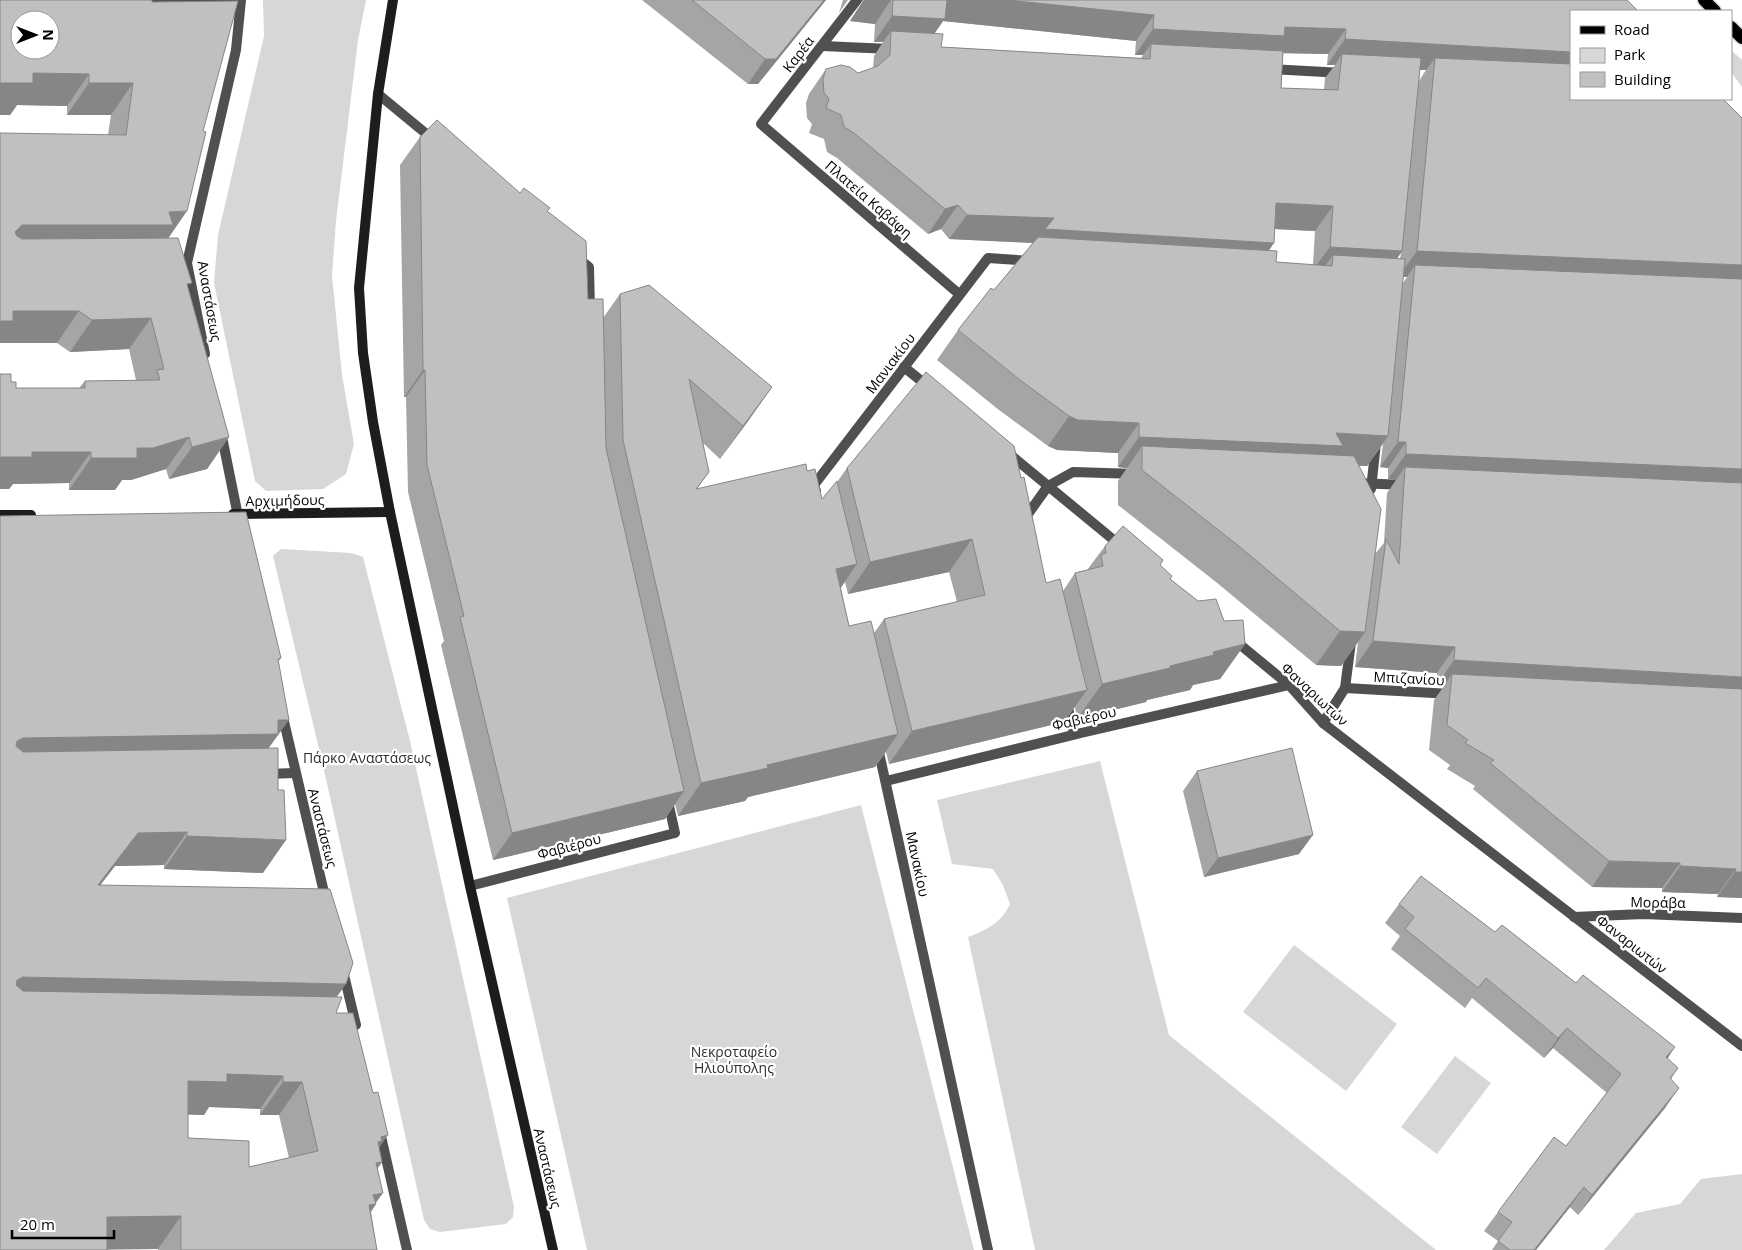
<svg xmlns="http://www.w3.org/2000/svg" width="1742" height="1250" font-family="'Open Sans',sans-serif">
<rect width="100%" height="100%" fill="#fff"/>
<g fill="#d7d7d7">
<path d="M263,0H366L358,40L336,221L332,276L342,375L354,444L346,474L323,489L266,491L255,481L214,283L218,235L264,36Z"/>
<path d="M1731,50L1742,60V87L1731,72Z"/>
<path d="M281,549L351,553L363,557L410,741L514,1207L513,1217L506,1224L440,1232L430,1229L424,1220L324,770L273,556Z"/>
<path d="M1100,761L1169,1035L1436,1250H1035L968,937C987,930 1001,923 1010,904L1003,885L993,869L952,864L937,800Z"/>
<path d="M861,805L974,1250H587L507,898Z"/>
<path d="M1294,945L1397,1024L1346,1091L1243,1012Z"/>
<path d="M1455,1056L1491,1083L1437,1154L1401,1127Z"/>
<path d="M1742,1174V1250H1604L1636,1213L1680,1204L1701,1179Z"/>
</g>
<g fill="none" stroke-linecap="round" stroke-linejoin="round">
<defs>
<g id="primary">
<path d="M1704,0L1715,11"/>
<path d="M1731,27L1742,38"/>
</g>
</defs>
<use href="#primary" stroke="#dbdbdb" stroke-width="15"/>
<g stroke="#505050" stroke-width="10">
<path d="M857,0L761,124L959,294"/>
<path d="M140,1H238"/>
<path d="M822,46L891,49"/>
<path d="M1270,69L1343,73"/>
<path d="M378,94L435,141"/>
<path d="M578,258L589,267L590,311"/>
<path d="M205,354L187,263L236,50L241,0"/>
<path d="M904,367L930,388"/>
<path d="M221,432L239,521"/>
<path d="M1007,452L1121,546"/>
<path d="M1356,483L1406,485"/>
<path d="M1371,489L1376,443"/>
<path d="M816,491L814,485L988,258L1031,261"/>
<path d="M1023,521L1048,486L1073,472L1137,474"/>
<path d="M1232,638L1289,685L1323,723L1742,1046"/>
<path d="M1345,688L1451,694"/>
<path d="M1067,703L1074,734"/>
<path d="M282,713L326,901"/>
<path d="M1323,723L1345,688L1351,642"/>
<path d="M878,748L988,1250"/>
<path d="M266,774L295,773"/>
<path d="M886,781L1081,733L1289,685"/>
<path d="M470,886L675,833L667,797"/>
<path d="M1574,917L1643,914L1742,918"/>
<path d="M343,971L356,1025"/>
<path d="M380,1132L407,1250"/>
</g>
<g stroke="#1d1d1d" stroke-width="10">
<path d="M393,0L378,94L359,288L363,353L373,422L390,512L470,886L553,1250"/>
<path d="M233,514L390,512"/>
<path d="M0,515H31"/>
</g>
<use href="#primary" stroke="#000" stroke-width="12"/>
</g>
<g fill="#a5a5a5" fill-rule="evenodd">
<path d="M152,0L168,238L188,288L229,437L207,469L169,479L166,469L131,480H122L115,490H69V483L13,484L9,489H0V374L11,382L16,388H79L85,381L136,380L129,349L70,352L57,343H0L108,135L111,115H67V106L17,105L10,115H0Z"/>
<path d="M642,0H826L758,84H748Z"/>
<path d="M843,0H848L839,13Z"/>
<path d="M862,0H1627L1571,11L1742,898L1717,897L1718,894L1662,892V888L1592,887L1473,789L1475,786L1447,769L1450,765L1429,750L1434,700L1444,686H1436L1437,673L1355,667L1358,642L1341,666L1316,665L1216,582L1118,505V481L1127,468L1118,467V453L1057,450L1048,446L999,410L937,360L958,330L994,290L1033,243L949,239L941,229L928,234L837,158L827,152L824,139L809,133L812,124L807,118L806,103L809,94L826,69L858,73L873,68L874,56L883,42H874L875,24L850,21L862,2ZM943,21L1136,41L1135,55H1143L1141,58L941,47L935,33ZM1283,53L1328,54L1327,65H1335L1325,78L1324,90L1281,88ZM1420,70H1426L1419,81ZM1274,229L1315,231L1313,265L1276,262L1268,251ZM1401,253L1400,259H1397ZM1403,277H1407L1403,283ZM1383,444L1380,467L1388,468V479L1396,480L1387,493L1384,543L1375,554L1359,466H1367Z"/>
<path d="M420,137L547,211L588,299L603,318L620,294L772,387L720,459L703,443L709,472L697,489L807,471L822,499L837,482L847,468L1021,478L1046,583L1063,591L1075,573L1087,570L1105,546L1160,565L1170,579L1224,621L1245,644L1220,679L1193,685L1190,690L1147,700L1146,702L1077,719L1075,707L1064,722L889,764L886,752L875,767L748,797L745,801L678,816L675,804L665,819L493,860L441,645L444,641L408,492L406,397H404L400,165ZM949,572L957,602L884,619L874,633L849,626L841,588L845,582L848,594Z"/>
<path d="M0,516L281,658L278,662L269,748L263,873L164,869V865L115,866L100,885L337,997L336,1013L379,1148L382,1162L377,1168L376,1204L371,1212L377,1250H158V1249H107ZM209,1107L260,1109V1115H279L289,1158L249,1167L188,1138V1114L204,1115Z"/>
<path d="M1197,771L1299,854L1204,877L1183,791Z"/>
<path d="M1399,904L1495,932L1668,1059L1678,1068L1671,1079L1665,1108L1578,1215L1570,1207L1536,1250H1492L1498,1241L1484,1231L1498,1212L1566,1146L1607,1093L1553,1048L1544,1058L1472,998L1465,1008L1391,949L1400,936L1385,923Z"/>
</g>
<g fill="#868686">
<path d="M824,0H826L758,84H748L765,59Z"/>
<path d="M864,0H891L875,24L850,21Z"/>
<path d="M943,0H1007L1154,15L1136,41L943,21L927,44L891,31L883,42H874L892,16Z"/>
<path d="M1285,27L1346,29L1328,54L1273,53L1151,44L1143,55H1135L1153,29Z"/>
<path d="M1345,39L1571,52V78L1435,58L1426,70L1341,66L1342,54L1335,65H1327Z"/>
<path d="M33,73L89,74L67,106L17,105L10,115H0V83Z"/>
<path d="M89,83H133L111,115H67Z"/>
<path d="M1276,203L1333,206L1315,231L1258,228Z"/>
<path d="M958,205L941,229L928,234L945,209Z"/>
<path d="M187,211L165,243L0,257L15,232L22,225L169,212Z"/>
<path d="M967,215L1054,218L1274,243L1257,268L1035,243L949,239Z"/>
<path d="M1330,247L1402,251L1385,276L1332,266L1333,255L1321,272L1312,271Z"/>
<path d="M1417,251L1742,265V291L1415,265L1407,277L1399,276Z"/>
<path d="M13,311H79L57,343H0V321Z"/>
<path d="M151,318L129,349L70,352L92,320Z"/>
<path d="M423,370H425L406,397H404Z"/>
<path d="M772,387L749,420L720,459L743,426Z"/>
<path d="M1069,416L1139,423L1118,453L1057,450L1048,446Z"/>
<path d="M1336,433L1388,436L1367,466L1331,464L1142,446L1127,468L1118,467L1139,437Z"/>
<path d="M189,437L166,469L131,480H122L115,490H69L91,458Z"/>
<path d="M229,437L207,469L169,479L192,447Z"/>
<path d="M1398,442H1406L1388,468L1380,467Z"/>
<path d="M32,452H91L69,483L13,484L9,489H0V457Z"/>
<path d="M1406,454L1742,469V495L1405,467L1396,480L1388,479Z"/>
<path d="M972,539L949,572L848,594L870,562Z"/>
<path d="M857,564L834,597L836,569Z"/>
<path d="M1340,631L1365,632L1341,666L1316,665Z"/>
<path d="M1373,641L1455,647L1437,673L1355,667Z"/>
<path d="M1245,644L1220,679L1193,685L1190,690L1147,700L1146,702L1077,719L1102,684L1170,666L1213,652Z"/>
<path d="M1454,660L1742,677V703L1452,674L1444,686H1436Z"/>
<path d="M1087,690L1064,722L889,764L912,731Z"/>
<path d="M289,720L255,767L0,771L17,741L23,738Z"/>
<path d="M898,734L875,767L748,797L745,801L678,816L701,783L767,765Z"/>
<path d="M684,791L665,819L493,860L512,833Z"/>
<path d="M187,832L164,865L115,866L75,918L98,885L138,833Z"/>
<path d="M1313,835L1299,854L1204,877L1218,858Z"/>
<path d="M187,836L286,840L263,873L164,869Z"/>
<path d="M1609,861L1680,863L1662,888L1592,887Z"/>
<path d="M1680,866L1736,869L1718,894L1662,892Z"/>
<path d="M1735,872H1742V898L1717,897Z"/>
<path d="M23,977L346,984L323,1016L0,1010L17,980Z"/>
<path d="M1567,1028L1553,1048L1544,1058L1558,1038Z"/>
<path d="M1675,1047L1662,1067L1666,1057Z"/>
<path d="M227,1074L283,1076L260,1109L209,1107L204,1115L165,1114L188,1081Z"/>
<path d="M283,1082H302L279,1115H260Z"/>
<path d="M1679,1088L1665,1108L1578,1215L1592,1195Z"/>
<path d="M388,1135L365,1168L381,1137Z"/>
<path d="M382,1162L359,1195L376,1163Z"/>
<path d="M1584,1187L1570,1207L1536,1250H1534Z"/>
<path d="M383,1193L375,1204H376L353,1237L373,1195Z"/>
<path d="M181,1216L158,1249L84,1250L107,1217Z"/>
</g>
<g fill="#c0c0c0" stroke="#868686" fill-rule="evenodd">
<path d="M0,0H152V2L238,1L203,131L206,132L187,211L169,212L173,225H22L15,232L17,236L22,239L178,238L192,283L187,284L229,437L192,447L189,437L153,448H137V458H91V452H32V457H0V374H11V382H16V388H85V381L160,380L157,370L164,369L151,318L92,320L79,311H13V321H0V133L126,135L133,83H89V74L33,73V83H0ZM20,20H50V50H20Z"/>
<path d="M692,0H824L776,59H765Z"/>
<path d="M893,0H947L945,19L892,16Z"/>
<path d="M1007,0H1627L1638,11H1571V52L1345,39L1346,29L1285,27L1284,36L1153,29L1154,15Z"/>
<path d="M891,31L943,34L941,47L1150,59L1151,44L1283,51L1281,88L1338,90L1342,54L1421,58L1402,251L1330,247L1333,206L1276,203L1274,243L1045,229L1054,218L967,215L958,205L945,209L854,133L844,127L841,115L826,108L829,99L824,93L823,79L826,69L841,65L850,67L858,73L878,66L890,55Z"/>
<path d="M1435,58L1571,64V99H1723L1742,118V265L1417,251Z"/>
<path d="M437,120L520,193L524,188L550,208L547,211L586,241L588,299H603L606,448L684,791L512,833L460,617L464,616L427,465L425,370H423L420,137Z"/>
<path d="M1038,237L1277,251L1276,262L1332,266L1333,255L1405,259L1388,436L1336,433L1343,446L1139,437V423L1078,420L1069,416L1020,380L958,330L991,288L994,290Z"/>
<path d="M1415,265L1742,279V469L1406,454V442H1398Z"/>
<path d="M649,285L772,387L743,426L689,379L709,472L696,489L806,464L807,471L815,469L822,499L837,481L857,564L836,569L849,626L871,621L898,734L767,765L768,768L701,783L623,440L620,294Z"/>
<path d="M926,372L1014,446L1021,478L1024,477L1046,583L1060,579L1087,690L912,731L884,619L985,595L972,539L870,562L847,468Z"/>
<path d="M1142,446L1354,456L1381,509L1365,632L1340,631L1240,547L1142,470Z"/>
<path d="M1405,467L1742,483V677L1454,660L1455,647L1373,641L1386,539L1399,564Z"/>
<path d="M246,512L281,658L278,659L289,720H278V734L23,738L17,741L16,746L23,752L278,748V790H284L286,840L187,836V832L138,833L98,885L330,889L353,963L346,984L23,977L17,980L16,985L23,991L342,997L336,1013H353L373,1093L378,1092L388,1135L381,1137L382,1141L378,1142L382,1162L376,1163L383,1193L373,1195L376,1204L369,1205L377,1250H181V1216L107,1217V1250H0V516ZM227,1074L283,1076V1082H302L318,1151L249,1167V1141L188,1138V1081L227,1082Z"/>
<path d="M1123,526L1163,560L1160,565L1172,576L1170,579L1198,601L1216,599L1224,621L1243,620L1245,644L1213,652L1214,655L1170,666V668L1102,684L1075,573L1103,566L1101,555L1106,553L1105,546Z"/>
<path d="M1452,674L1742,689V872H1735L1736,869L1680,866V863L1609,861L1490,763L1494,760L1465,743L1468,740L1447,725Z"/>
<path d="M1292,748L1313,835L1218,858L1197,771Z"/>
<path d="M1421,876L1495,932L1502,925L1576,983L1583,975L1675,1047L1666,1057L1678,1068L1670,1078L1679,1088L1592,1195L1584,1187L1534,1250H1510L1498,1241L1512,1222L1498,1212L1554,1137L1566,1146L1621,1074L1567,1028L1558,1038L1486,978L1478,988L1405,929L1414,917L1399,904Z"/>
</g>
<g text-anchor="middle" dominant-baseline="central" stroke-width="4.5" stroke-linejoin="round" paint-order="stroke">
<g font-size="14" fill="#000" stroke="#fff">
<text transform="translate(798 54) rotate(-53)">Καρέα</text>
<text transform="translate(869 199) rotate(41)">Πλατεία Καβάφη</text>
<text transform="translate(210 301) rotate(80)">Αναστάσεως</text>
<text transform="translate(890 363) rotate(-53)">Μανιακίου</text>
<text transform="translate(285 500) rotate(-1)">Αρχιμήδους</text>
<text transform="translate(1409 678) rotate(3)">Μπιζανίου</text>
<text transform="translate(1315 694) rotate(43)">Φαναριωτών</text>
<text transform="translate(1084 718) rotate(-13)">Φαβιέρου</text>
<text transform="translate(323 828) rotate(76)">Αναστάσεως</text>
<text transform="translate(569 846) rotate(-15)">Φαβιέρου</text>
<text transform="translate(918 864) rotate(78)">Μανακίου</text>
<text transform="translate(1658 902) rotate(1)">Μοράβα</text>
<text transform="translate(1632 944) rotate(38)">Φαναριωτών</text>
<text transform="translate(548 1168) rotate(77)">Αναστάσεως</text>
</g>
<g font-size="14" fill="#2e2e2e" stroke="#fff">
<text x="367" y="757">Πάρκο Αναστάσεως</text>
<text x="734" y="1051">Νεκροταφείο<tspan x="734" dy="16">Ηλιούπολης</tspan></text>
</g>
</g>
<rect x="1570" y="10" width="162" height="90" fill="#ffffff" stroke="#999999"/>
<rect x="1580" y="26" width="25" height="8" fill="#000000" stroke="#999999"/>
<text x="1614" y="35" font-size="15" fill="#000000">Road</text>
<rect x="1580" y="48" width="25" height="15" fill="#d7d7d7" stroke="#999999"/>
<text x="1614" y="60" font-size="15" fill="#000000">Park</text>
<rect x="1580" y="72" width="25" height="15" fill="#c0c0c0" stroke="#999999"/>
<text x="1614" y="85" font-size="15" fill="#000000">Building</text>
<g transform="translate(35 35) rotate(90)"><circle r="24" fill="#ffffff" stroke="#999999"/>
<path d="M0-4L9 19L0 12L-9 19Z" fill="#000000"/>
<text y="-8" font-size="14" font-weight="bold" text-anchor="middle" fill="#000000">N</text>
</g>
<path d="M12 1230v8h102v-8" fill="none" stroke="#000000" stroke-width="2.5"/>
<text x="20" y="1230" font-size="15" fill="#000000" stroke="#ffffff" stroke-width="4" paint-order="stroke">20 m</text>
</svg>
